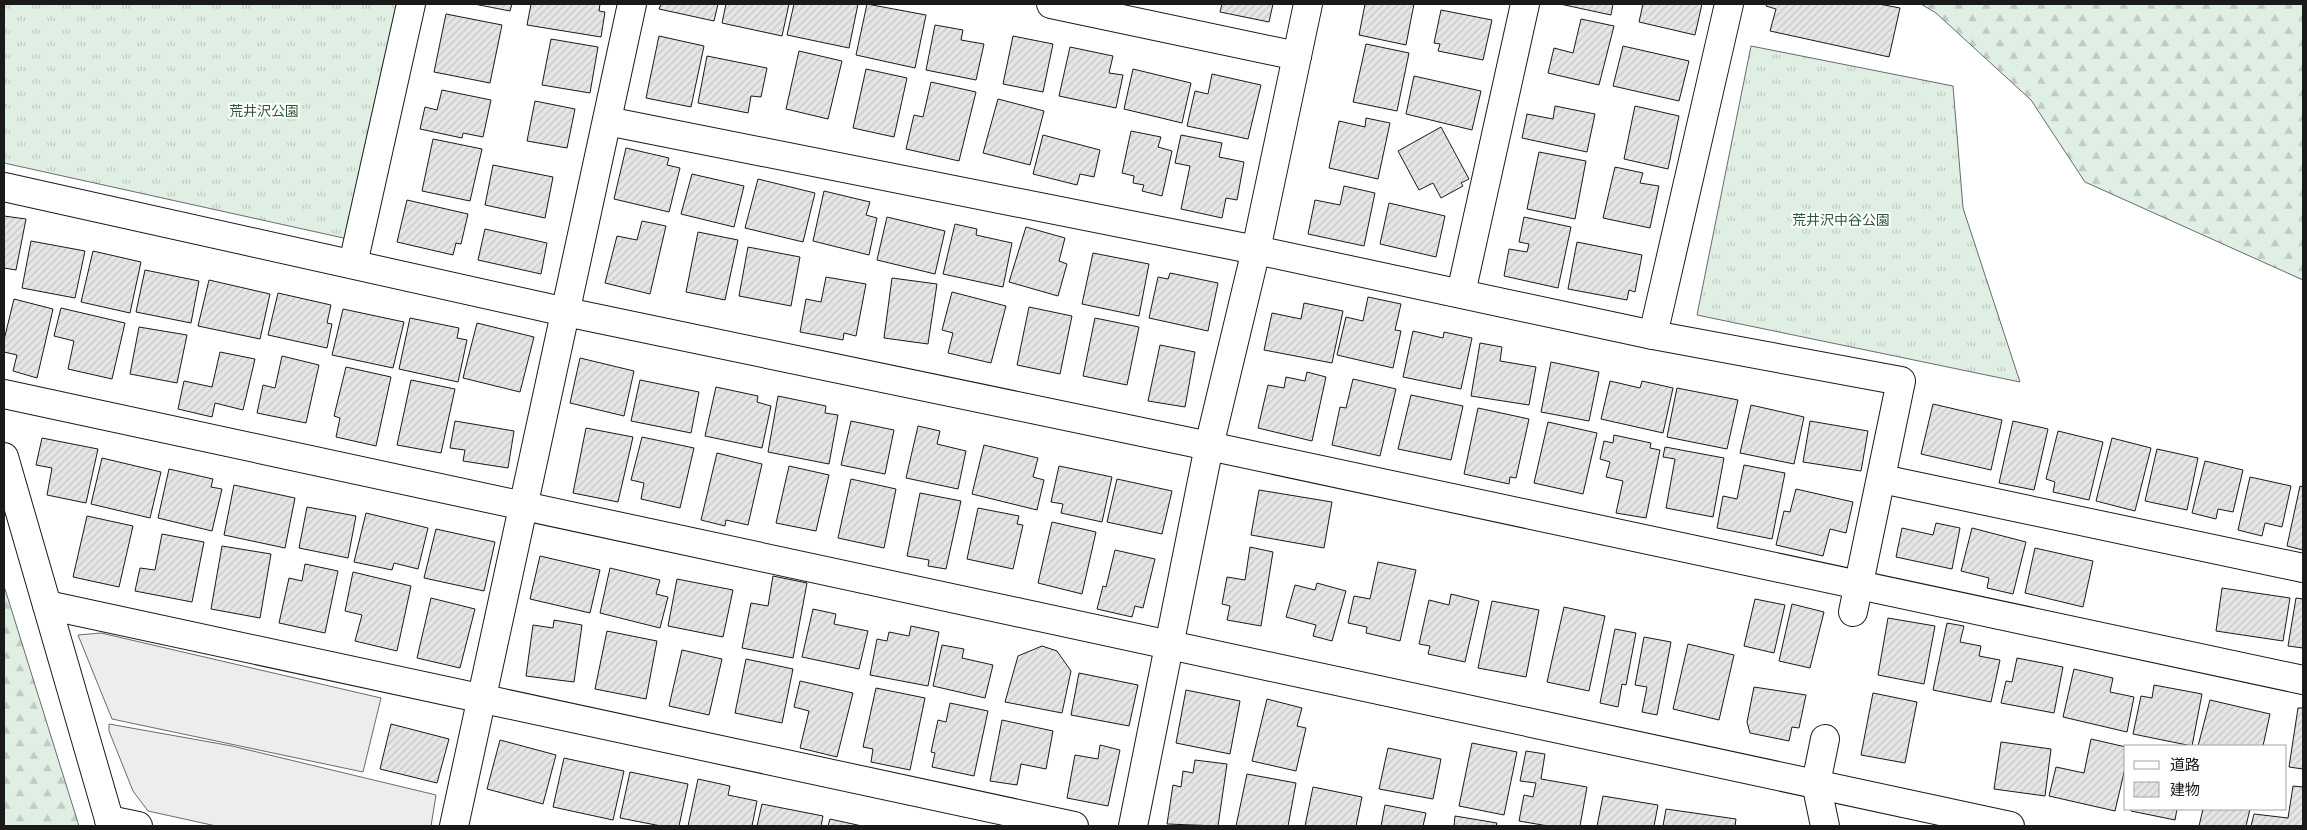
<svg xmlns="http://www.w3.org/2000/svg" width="2307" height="830" font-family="Mulish,'Noto Sans JP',sans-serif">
<defs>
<pattern id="grass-tufts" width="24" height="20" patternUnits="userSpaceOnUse" patternTransform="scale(1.25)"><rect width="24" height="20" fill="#e0efe3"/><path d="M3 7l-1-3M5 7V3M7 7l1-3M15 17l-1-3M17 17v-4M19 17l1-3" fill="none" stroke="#c0ccc2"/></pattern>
<pattern id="forest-firs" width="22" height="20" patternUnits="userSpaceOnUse" patternTransform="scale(1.25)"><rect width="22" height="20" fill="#e0efe3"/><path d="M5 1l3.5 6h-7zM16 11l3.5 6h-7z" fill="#c0ccc2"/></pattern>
<pattern id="building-hatch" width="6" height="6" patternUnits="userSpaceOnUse" patternTransform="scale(1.25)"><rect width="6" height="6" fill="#e6e6e6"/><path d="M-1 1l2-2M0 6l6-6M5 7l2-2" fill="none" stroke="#c5c5c5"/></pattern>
</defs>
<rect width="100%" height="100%" fill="#fff"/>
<g fill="url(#grass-tufts)" stroke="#6a6a6a">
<path d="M4,4H398L348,239L4,163Z"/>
<path d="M1751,46L1953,86L1963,208L2020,382L1697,315Z"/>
</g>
<g fill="url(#forest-firs)" stroke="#6a6a6a">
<path d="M1921,4H2303V280L2085,182L2031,100L1936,13Z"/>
<path d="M4,589H5L79,826H4Z"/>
</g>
<g fill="#ededed" stroke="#6a6a6a">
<path d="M101,633L381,698L363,772L112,719L78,635Z"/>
<path d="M109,724L232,746L436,795L431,826H216L148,811L133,791L109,731Z"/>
</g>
<g fill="url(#building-hatch)" stroke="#1a1a1a">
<path d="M474,4H512L510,11Z"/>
<path d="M531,4H600L599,11L605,12L601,37L527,25Z"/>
<path d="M661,4H718L714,21L659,9Z"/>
<path d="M726,4H789L782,36L722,23Z"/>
<path d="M794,4H858L849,48L787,35Z"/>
<path d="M867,4L926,15L915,68L856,55Z"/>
<path d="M1222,4H1273L1269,22L1220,12Z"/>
<path d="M1365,4H1414L1406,45L1359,35Z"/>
<path d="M1560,4H1613L1611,15Z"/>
<path d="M1643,4H1702L1695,35L1639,22Z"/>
<path d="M1767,4H1879L1900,8L1889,57L1770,31L1776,9L1766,6Z"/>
<path d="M1441,10L1492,20L1483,60L1438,51L1440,44L1434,43Z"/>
<path d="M446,14L502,25L490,83L434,72Z"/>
<path d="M1581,19L1614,26L1599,85L1548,73L1554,48L1573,53Z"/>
<path d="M935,25L963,30L961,40L984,44L976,80L926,70Z"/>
<path d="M659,36L704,46L691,107L646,98Z"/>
<path d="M1013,36L1053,44L1043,92L1003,84Z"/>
<path d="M551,39L598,47L590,93L542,85Z"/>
<path d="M1366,44L1409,53L1397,111L1353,102Z"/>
<path d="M1623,46L1689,61L1679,101L1613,86Z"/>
<path d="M1070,47L1113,56L1109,73L1123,75L1116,108L1059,96Z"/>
<path d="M799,51L842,61L828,119L786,109Z"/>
<path d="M707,56L767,68L761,97L751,96L748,113L698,103Z"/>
<path d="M866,69L907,78L894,137L853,128Z"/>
<path d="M1133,69L1191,83L1182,123L1124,109Z"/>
<path d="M1212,74L1261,85L1248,139L1187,126L1195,91L1208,94Z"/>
<path d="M1414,76L1481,91L1472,130L1406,114Z"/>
<path d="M931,82L976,92L959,161L906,149L914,115L923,117Z"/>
<path d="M442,90L491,100L483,137L463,133L462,138L420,129L425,107L437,110Z"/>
<path d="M998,99L1044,111L1030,165L983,153Z"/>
<path d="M535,101L575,109L567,148L527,141Z"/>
<path d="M1555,106L1595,114L1587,152L1522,138L1527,114L1553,119Z"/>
<path d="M1635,106L1679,116L1668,169L1624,159Z"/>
<path d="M1366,118L1390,123L1378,179L1329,168L1339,121L1365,127Z"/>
<path d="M1441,127L1469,179L1461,183L1463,186L1441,198L1433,183L1419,190L1398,151Z"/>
<path d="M1131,131L1161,137L1158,147L1172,151L1162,196L1142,191L1144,185L1133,183L1134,176L1122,173Z"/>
<path d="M1043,135L1100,150L1094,177L1080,174L1077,185L1033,174Z"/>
<path d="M1181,135L1222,143L1219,157L1244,162L1237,200L1226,198L1222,218L1181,209L1190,166L1175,163Z"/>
<path d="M433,139L482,149L470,201L422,191Z"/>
<path d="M626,148L669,158L667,165L680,168L669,212L614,199Z"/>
<path d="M1539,152L1586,161L1575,219L1527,209Z"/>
<path d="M493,165L553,177L545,218L485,205Z"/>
<path d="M1615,167L1643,173L1640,183L1659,186L1650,228L1603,218Z"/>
<path d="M692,174L744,186L734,227L681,214Z"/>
<path d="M758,179L815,193L803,242L745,228Z"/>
<path d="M1344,186L1375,193L1364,246L1308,234L1315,200L1340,205Z"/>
<path d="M824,191L870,202L866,215L877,218L869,255L813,241Z"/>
<path d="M407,200L468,214L461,244L456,243L453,255L397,242Z"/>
<path d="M1389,203L1445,216L1436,257L1380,244Z"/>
<path d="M4,216L26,219L16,270L4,268Z"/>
<path d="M887,217L945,231L935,274L877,260Z"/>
<path d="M1524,217L1571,227L1558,288L1504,276L1509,249L1527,252L1529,244L1519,242Z"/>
<path d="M642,221L666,226L650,294L605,283L617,236L637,240Z"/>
<path d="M955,224L977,229L976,235L1012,243L1003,287L943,274Z"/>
<path d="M1026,227L1065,238L1059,261L1067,264L1058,296L1009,282Z"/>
<path d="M485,229L547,243L541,274L478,260Z"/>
<path d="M698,232L738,240L725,300L686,292Z"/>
<path d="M31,241L85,251L75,298L22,288Z"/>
<path d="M1577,242L1642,255L1635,292L1629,290L1627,300L1568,289Z"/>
<path d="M748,247L800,257L791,306L739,296Z"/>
<path d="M93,251L141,262L130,313L81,302Z"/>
<path d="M1093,253L1149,264L1139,316L1082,304Z"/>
<path d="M145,270L199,281L191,323L136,312Z"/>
<path d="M1170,273L1218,283L1208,331L1149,318L1158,277L1168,279Z"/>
<path d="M826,277L866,284L856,336L844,333L843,340L800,332L806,299L821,302Z"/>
<path d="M892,278L937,284L928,344L884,338Z"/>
<path d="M209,280L270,294L260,339L198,326Z"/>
<path d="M952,292L1006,306L991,363L948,353L953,333L942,330Z"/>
<path d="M278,293L331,305L327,323L332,324L327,348L268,335Z"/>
<path d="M1368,297L1401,304L1395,330L1401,331L1393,368L1337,355L1346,317L1363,321Z"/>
<path d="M14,299L53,309L37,378L13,371L17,355L4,352V340Z"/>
<path d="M1304,303L1343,311L1332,363L1264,350L1272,313L1301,319Z"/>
<path d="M1029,307L1072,316L1060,374L1017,365Z"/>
<path d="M61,308L125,323L112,379L68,369L74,341L54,336Z"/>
<path d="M343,309L404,322L393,368L332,355Z"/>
<path d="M410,318L459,328L457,338L467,340L458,382L399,369Z"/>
<path d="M1095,318L1139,327L1127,385L1083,376Z"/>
<path d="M477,323L534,337L520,392L463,378Z"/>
<path d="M139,327L187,335L177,383L130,374Z"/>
<path d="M1413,331L1443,338L1444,332L1472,338L1461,389L1403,377Z"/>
<path d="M1480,343L1502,347L1500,361L1536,367L1529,405L1471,396Z"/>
<path d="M1160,345L1195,352L1185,407L1148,401Z"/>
<path d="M220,352L255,359L243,410L215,403L212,417L178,409L184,381L212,387Z"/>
<path d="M282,356L319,365L306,423L257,413L263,385L275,388Z"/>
<path d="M580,358L634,371L624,416L570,403Z"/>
<path d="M1551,362L1599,372L1589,421L1541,412Z"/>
<path d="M346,367L391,377L376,446L336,437L340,418L334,416Z"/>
<path d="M1307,372L1326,377L1312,441L1258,428L1268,385L1284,388L1286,377L1305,381Z"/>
<path d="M1353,379L1396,389L1380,456L1332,445L1340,407L1346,408Z"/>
<path d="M411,380L455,389L441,453L397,445Z"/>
<path d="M640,380L699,392L691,433L631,421Z"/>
<path d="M1610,381L1640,388L1642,381L1673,388L1663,433L1601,419Z"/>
<path d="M716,387L758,396L757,402L771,406L762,448L705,436Z"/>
<path d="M1677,388L1738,400L1727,449L1667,437Z"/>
<path d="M1411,395L1463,406L1451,460L1398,449Z"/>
<path d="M778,396L826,406L825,413L838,415L829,464L768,452Z"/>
<path d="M1933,404L2002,420L1991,470L1921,454Z"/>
<path d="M1751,405L1804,417L1794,464L1740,453Z"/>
<path d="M1478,408L1529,419L1516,478L1510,477L1509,484L1464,474Z"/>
<path d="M455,421L514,431L508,468L463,461L465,450L450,448Z"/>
<path d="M851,421L894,430L885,474L841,465Z"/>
<path d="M1810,421L1868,431L1861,471L1803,462Z"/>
<path d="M2013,421L2048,429L2034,490L1999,483Z"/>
<path d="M1548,422L1597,433L1583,494L1534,483Z"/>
<path d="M918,426L940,431L937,444L966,451L958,489L906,478Z"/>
<path d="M586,428L633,437L618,502L573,493Z"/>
<path d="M2058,431L2103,442L2089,500L2053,492L2055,482L2046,479Z"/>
<path d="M1614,435L1651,443L1650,448L1660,450L1646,518L1616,513L1623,481L1606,477L1610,462L1600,459L1604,441L1613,443Z"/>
<path d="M642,437L694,448L680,508L641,499L644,483L631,480Z"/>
<path d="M42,438L98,449L86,503L47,495L52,468L36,465Z"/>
<path d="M2112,438L2151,448L2135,511L2096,501Z"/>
<path d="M984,445L1038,458L1033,477L1044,480L1037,510L972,494Z"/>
<path d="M1665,447L1724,458L1713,517L1666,508L1675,459L1663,457Z"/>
<path d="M2157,449L2198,458L2187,510L2145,501Z"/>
<path d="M717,453L762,464L748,525L726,520L725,526L701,520Z"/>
<path d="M102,458L161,472L150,518L91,504Z"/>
<path d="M2205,461L2243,470L2233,512L2218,509L2216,519L2192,513Z"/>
<path d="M1744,465L1785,473L1772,539L1717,528L1723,496L1737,499Z"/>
<path d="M789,466L829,475L816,531L776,523Z"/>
<path d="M1059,466L1112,477L1102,522L1061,513L1063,504L1051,502Z"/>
<path d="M169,469L213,479L211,487L222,489L212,531L158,518Z"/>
<path d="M2250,477L2291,486L2282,527L2265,523L2262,536L2238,530Z"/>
<path d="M851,479L896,489L884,548L838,538Z"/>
<path d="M1117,479L1172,491L1162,534L1107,522Z"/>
<path d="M234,485L295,498L285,548L224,535Z"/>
<path d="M2300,486L2303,487V550L2287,546Z"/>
<path d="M1796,489L1853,502L1846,533L1830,529L1823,556L1776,545L1784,511L1790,512Z"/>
<path d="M1259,490L1332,502L1324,548L1251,535Z"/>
<path d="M920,493L961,501L946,569L928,566L929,560L907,556Z"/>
<path d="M307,507L356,516L348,558L299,548Z"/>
<path d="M978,508L1019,516L1017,524L1023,525L1013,569L967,559Z"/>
<path d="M366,513L428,528L418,569L394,563L392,570L354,562Z"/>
<path d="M87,516L133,526L119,587L73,577Z"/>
<path d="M1052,522L1096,532L1082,594L1038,583Z"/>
<path d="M1936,523L1960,528L1952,569L1896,557L1902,528L1933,535Z"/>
<path d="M1972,528L2026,542L2013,594L1987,588L1989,578L1961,571Z"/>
<path d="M436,529L495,542L484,591L424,578Z"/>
<path d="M162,534L204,542L192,602L135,591L140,568L155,570Z"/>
<path d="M222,546L271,554L260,618L211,609Z"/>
<path d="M1250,547L1273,552L1261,626L1227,620L1230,606L1222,604L1227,577L1245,580Z"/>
<path d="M2035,548L2093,561L2083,607L2025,593Z"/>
<path d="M1115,550L1155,559L1143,608L1135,606L1132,617L1097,609L1103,586L1106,587Z"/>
<path d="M540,556L600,570L590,613L530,599Z"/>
<path d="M1378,562L1416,570L1400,641L1366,633L1367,627L1348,623L1354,596L1370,599Z"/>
<path d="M305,564L338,571L325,633L279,623L289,578L302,581Z"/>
<path d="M610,568L660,580L656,594L668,597L660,628L600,613Z"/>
<path d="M353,572L411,586L397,651L355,641L362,615L345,611Z"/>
<path d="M773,576L807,583L793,658L742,648L751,603L768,606Z"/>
<path d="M677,579L733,590L723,637L668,626Z"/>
<path d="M1317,583L1346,591L1332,641L1313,636L1316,625L1286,617L1295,585L1315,590Z"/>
<path d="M2222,588L2290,598L2283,641L2216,631Z"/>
<path d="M1451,594L1479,601L1465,662L1428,654L1430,646L1419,644L1429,600L1449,605Z"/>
<path d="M431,598L475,609L460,668L417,658Z"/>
<path d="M2296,598L2303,599V648L2288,646Z"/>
<path d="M1755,599L1785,605L1774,653L1744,646Z"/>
<path d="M1492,601L1539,610L1526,677L1478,668Z"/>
<path d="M1792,604L1824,612L1810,668L1779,661Z"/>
<path d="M1564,607L1605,616L1589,691L1547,682Z"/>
<path d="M813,609L836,614L834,624L868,631L859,669L802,657Z"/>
<path d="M1888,618L1935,626L1924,684L1878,675Z"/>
<path d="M554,620L582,625L574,682L526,676L533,625L553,628Z"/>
<path d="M1947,623L1964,626L1960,642L1981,646L1979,656L2000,660L1991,702L1933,690Z"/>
<path d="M911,626L939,632L928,686L870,675L877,639L887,641L889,632L909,636Z"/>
<path d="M1615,629L1636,633L1626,685L1622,684L1618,707L1600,703Z"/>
<path d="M607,631L657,641L646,699L595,689Z"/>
<path d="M1644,637L1671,642L1657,715L1642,712L1647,687L1635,685Z"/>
<path d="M1688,644L1734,655L1719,720L1673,709Z"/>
<path d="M942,645L964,649L962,658L993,665L985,698L933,686Z"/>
<path d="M1042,646L1057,651L1071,671L1062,713L1005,702L1018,656Z"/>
<path d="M682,650L722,659L709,715L669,706Z"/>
<path d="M2017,658L2063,667L2054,713L2001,703L2006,681L2012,682Z"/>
<path d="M746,659L793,669L782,723L735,713Z"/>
<path d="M2074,669L2113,678L2110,692L2134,697L2127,732L2063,717Z"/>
<path d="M1079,673L1138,685L1129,726L1071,715Z"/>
<path d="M800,681L853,693L837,757L800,748L809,711L794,707Z"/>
<path d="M2154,685L2202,694L2192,746L2133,734L2141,696L2152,698Z"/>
<path d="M1754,687L1806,695L1799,728L1792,727L1789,741L1750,733L1747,722Z"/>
<path d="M876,688L925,698L910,770L871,762L873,749L863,747Z"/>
<path d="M1186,690L1240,701L1230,754L1176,743Z"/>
<path d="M1873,693L1917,702L1905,763L1861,755Z"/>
<path d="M1267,699L1302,708L1297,726L1306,728L1296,771L1252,761Z"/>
<path d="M2210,700L2270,714L2263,746H2198Z"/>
<path d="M950,703L988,711L974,776L932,767L935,753L931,752L938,720L946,722Z"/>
<path d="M2298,708H2303V769L2289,767Z"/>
<path d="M1002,720L1053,731L1046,769L1021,764L1017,785L990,781Z"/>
<path d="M391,724L449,739L437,783L380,769Z"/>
<path d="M2091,739L2126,747V764L2115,811L2049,796L2056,767L2084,773Z"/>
<path d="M500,740L556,755L543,804L487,789Z"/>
<path d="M2001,742L2051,749L2045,796L1994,789Z"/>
<path d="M1472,743L1517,752L1504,815L1459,806Z"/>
<path d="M1100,745L1120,750L1108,806L1067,798L1075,755L1098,759Z"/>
<path d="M1388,748L1441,759L1433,799L1379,789Z"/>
<path d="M1526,751L1545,754L1541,779L1587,787L1580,826H1548L1519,821L1524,795L1533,797L1536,783L1520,781Z"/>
<path d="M564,758L624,771L613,820L553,807Z"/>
<path d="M1195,760L1227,764L1218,826L1167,824L1173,785L1181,787L1183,771L1193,773Z"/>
<path d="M630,772L688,784L679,826H661L620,818Z"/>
<path d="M1247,774L1296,783L1288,826H1236Z"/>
<path d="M698,779L730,786L728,795L757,801L752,826H688Z"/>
<path d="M2293,786L2303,787V826H2251L2254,814L2288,818Z"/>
<path d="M1313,787L1362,797L1356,826H1305Z"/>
<path d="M1603,796L1658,805L1654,826H1597Z"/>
<path d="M762,804L823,816L821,826H757Z"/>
<path d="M1385,805L1426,813L1423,826H1381Z"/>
<path d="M1666,809L1736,819L1735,826H1663Z"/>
<path d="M2131,809H2177L2175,820L2131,811Z"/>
<path d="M2203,809H2250L2246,826H2199Z"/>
<path d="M1455,816L1497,823L1496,826H1454Z"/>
<path d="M830,819L862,826H828Z"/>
</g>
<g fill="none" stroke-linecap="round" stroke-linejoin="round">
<defs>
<g id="minor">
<path d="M1051,4L1297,56"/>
<path d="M607,121L1256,250L1653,335L1901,381L1853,612"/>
<path d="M4,187L566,312L1209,446L2303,680"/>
<path d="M353,264L411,4"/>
<path d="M1461,293L1525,4"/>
<path d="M1653,335L1729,4"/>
<path d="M4,394L2010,826"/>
<path d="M4,457L111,826"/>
<path d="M1882,479L2303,568"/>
<path d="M47,605L1074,826"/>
<path d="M109,820L138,826"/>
<path d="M454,826L632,4"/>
<path d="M1133,826L1209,446L1256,250L1308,4"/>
<path d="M1825,826L1816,783L1825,739"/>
</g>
</defs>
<use href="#minor" stroke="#1a1a1a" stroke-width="30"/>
<use href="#minor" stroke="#fff" stroke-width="28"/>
</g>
<g text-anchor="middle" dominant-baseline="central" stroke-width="4" stroke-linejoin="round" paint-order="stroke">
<g font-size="14" fill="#2b5a34" stroke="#fff">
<text x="264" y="111">荒井沢公園</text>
<text x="1841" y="220">荒井沢中谷公園</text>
</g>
</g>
<rect width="2307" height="830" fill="none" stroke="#1a1a1a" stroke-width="10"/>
<rect x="2124" y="745" width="162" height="65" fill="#ffffff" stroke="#a3a3a3"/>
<rect x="2134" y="761" width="25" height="8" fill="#ffffff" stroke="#a3a3a3"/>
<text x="2170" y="770" font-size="15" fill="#1a1a1a">道路</text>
<rect x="2134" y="782" width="25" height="15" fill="url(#building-hatch)" stroke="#a3a3a3"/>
<text x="2170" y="795" font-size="15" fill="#1a1a1a">建物</text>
</svg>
